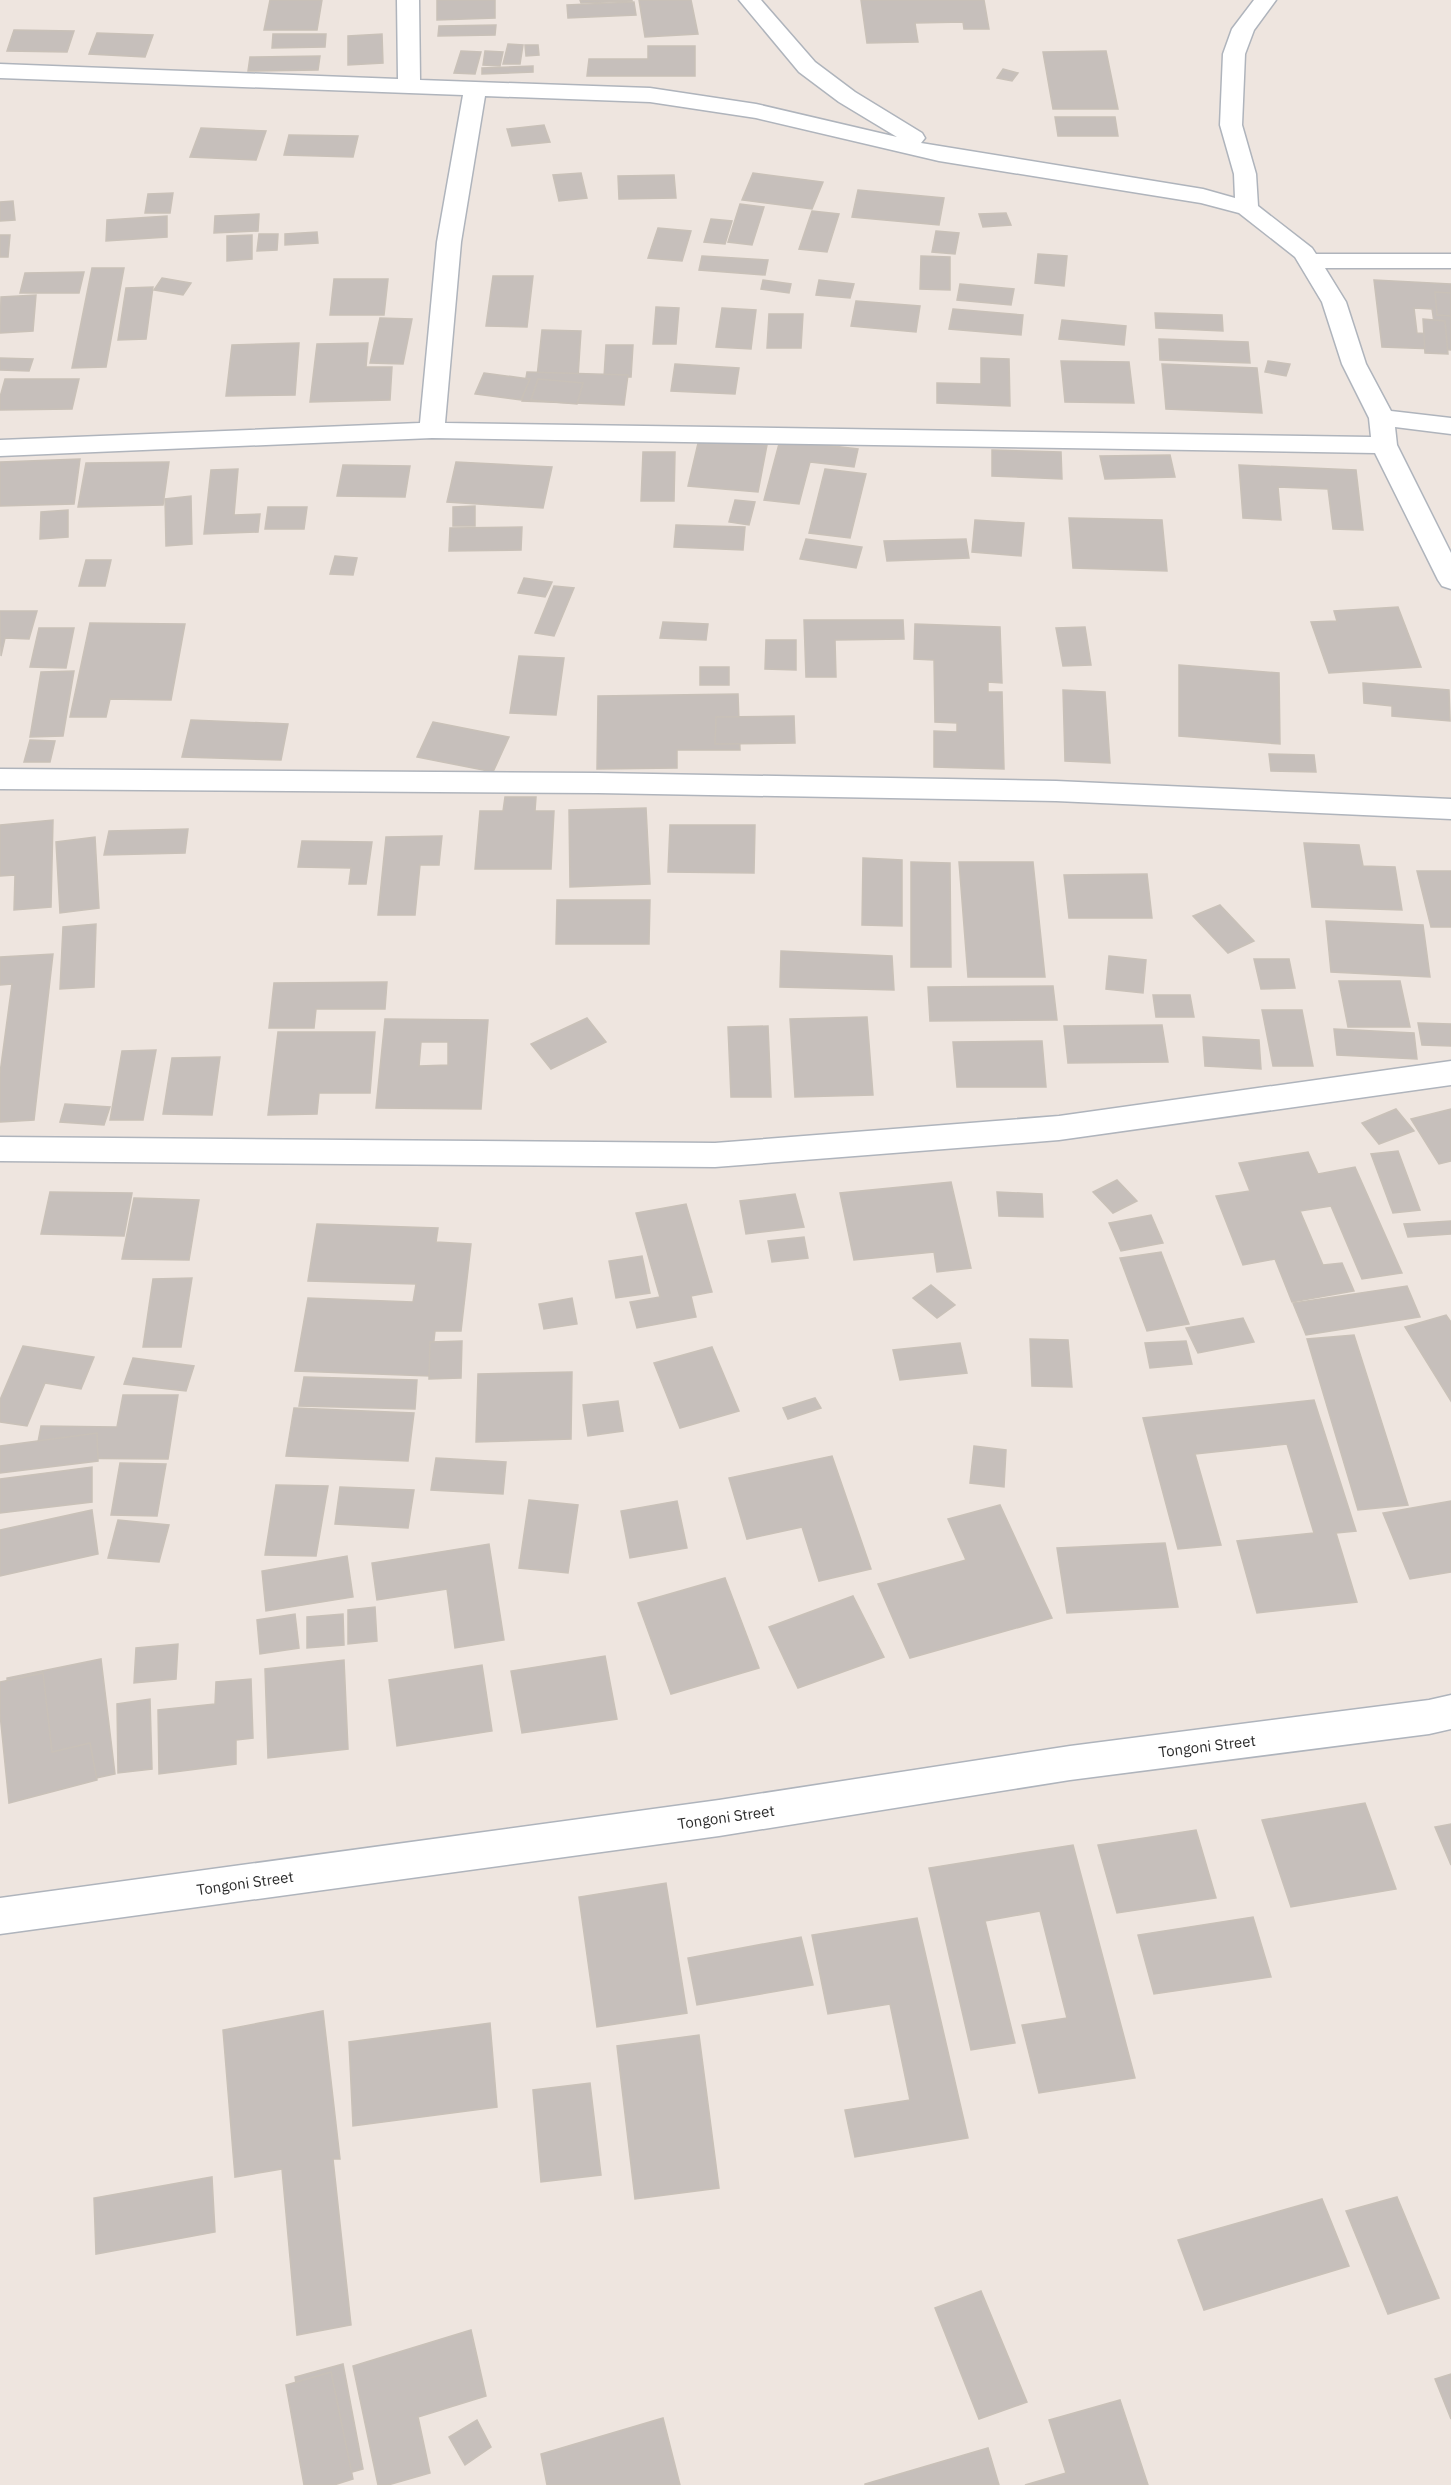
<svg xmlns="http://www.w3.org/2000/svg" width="1451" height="2485" font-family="'IBM Plex Sans',sans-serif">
<rect width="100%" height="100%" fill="#eee5df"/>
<g fill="#c6bfbb" stroke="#c9c1b8" stroke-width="1.5" fill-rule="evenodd">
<path d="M270,0H322L317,30H264Z"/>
<path d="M437,0H495V18L437,20Z"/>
<path d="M580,0H632V1L581,3Z"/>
<path d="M639,0H691L698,34L645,37Z"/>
<path d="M861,0H984L989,29H964L963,22L915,23L918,42L867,43Z"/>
<path d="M634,2L636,15L568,18L567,5Z"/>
<path d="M496,25L495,35L438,36L439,26Z"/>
<path d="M14,30L74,31L67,52L7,51Z"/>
<path d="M97,33L153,35L145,57L89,54Z"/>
<path d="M273,34H326L325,47L272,48Z"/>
<path d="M382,34L383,63L348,65V36Z"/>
<path d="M508,44L523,45L520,64H503Z"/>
<path d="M525,45H538L539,55L526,56Z"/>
<path d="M648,46H695V76H587L589,59H648Z"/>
<path d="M461,51L481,52L475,74L454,73Z"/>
<path d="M485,51L503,52L500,66L483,65Z"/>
<path d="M1106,51L1118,109H1053L1043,52Z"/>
<path d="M320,56L318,70L248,71L250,57Z"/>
<path d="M533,66V72L482,74V68Z"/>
<path d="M1003,69L1018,73L1012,81L997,78Z"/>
<path d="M1055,117H1115L1118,136H1058Z"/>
<path d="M544,125L550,142L512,146L507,129Z"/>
<path d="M201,128L266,131L256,160L190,157Z"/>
<path d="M289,135L358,136L353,157L284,155Z"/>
<path d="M581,173L587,198L559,201L553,175Z"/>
<path d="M753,173L823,182L812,209L742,200Z"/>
<path d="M674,175L676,198L619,199L618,176Z"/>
<path d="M858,190L944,198L939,225L852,217Z"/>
<path d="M173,193L170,213H145L148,194Z"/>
<path d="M13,201L15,220L0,221V202Z"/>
<path d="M740,204L764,207L752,245L728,242Z"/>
<path d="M812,211L839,214L827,252L799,249Z"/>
<path d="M1006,213L1011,225L983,227L979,214Z"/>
<path d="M259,214L258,231L214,233L215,216Z"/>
<path d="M167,216V237L106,241L107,220Z"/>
<path d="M711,219L732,221L725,244L704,242Z"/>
<path d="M658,228L691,231L682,261L648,258Z"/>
<path d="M936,231L959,233L955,254L932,252Z"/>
<path d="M317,232L318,243L285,245V234Z"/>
<path d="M259,234H278L277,250L257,251Z"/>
<path d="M0,235H10L8,257H0Z"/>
<path d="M252,235V259L227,261V236Z"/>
<path d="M1038,254L1067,256L1064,286L1035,283Z"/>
<path d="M702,256L768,260L765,275L699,270Z"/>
<path d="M921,256L950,257V290L920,289Z"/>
<path d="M92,268H124L106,367L72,368Z"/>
<path d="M84,272L79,293H20L25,273Z"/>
<path d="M493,276H533L527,327L486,326Z"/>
<path d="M162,278L191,283L183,295L154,290Z"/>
<path d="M334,279H388L384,315H330Z"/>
<path d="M763,280L791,284L789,293L761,289Z"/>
<path d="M819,280L854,284L850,298L816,295Z"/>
<path d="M1374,280L1451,284V350L1438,349L1432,309L1414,308L1417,333L1432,334L1435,349L1382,347Z"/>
<path d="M960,284L1014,289L1011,305L957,300Z"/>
<path d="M153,287L146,339L118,340L126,288Z"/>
<path d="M1435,292L1451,293V316L1437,315Z"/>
<path d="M36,295L33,331L0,333L1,297Z"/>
<path d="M856,301L920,306L916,332L851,326Z"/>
<path d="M656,307L679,308L676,344H653Z"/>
<path d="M722,308L756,310L751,349L716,347Z"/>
<path d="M953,309L1023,315L1021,335L949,329Z"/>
<path d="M1155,313L1222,315L1223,331L1156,328Z"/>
<path d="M769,314H803L801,348H767Z"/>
<path d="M380,318L412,319L403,364L370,363Z"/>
<path d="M1423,319L1445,321L1448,354L1425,353Z"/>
<path d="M1062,320L1126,326L1124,345L1059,339Z"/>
<path d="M542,330L581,331L578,377H537Z"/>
<path d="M1159,339L1248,342L1250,363L1160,360Z"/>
<path d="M299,343L295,395L226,396L232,345Z"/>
<path d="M368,343L366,367H392L390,400L310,402L317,344Z"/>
<path d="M606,345H633L631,377H604Z"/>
<path d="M0,358L33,359L29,371L0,370Z"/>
<path d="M981,358L1009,359L1010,406L937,403V383L981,384Z"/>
<path d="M1061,361L1129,362L1134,403L1065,402Z"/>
<path d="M1268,361L1290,364L1286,376L1265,372Z"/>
<path d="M675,364L739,368L735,394L671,391Z"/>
<path d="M1162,364L1257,368L1262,413L1166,409Z"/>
<path d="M527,372L628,375L624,405L522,401Z"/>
<path d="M484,373L530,379L521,400L475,394Z"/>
<path d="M5,379H79L72,409L0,410V397Z"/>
<path d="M538,379L583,383L577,404L531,400Z"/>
<path d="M699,439L767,445L758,492L688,486Z"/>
<path d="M780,440L858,449L854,467L810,462L799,504L764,500Z"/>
<path d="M992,450L1061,452L1062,479L992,476Z"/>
<path d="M643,452H675L674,501H641Z"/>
<path d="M1170,455L1175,477L1105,479L1100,456Z"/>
<path d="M80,459L74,504L0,506V462Z"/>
<path d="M169,462L163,505L78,507L86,463Z"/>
<path d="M456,462L552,467L543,508L447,502Z"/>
<path d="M343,465L410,466L405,497L337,496Z"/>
<path d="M1239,465L1356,470L1363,530L1333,529L1328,489L1278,487L1281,520L1243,518Z"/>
<path d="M238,469L234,515L260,514L258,532L204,534L211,470Z"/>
<path d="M825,469L866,474L850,538L809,533Z"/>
<path d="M191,496L192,544L166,546L165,499Z"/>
<path d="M735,500L755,502L749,525L729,522Z"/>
<path d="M475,506V526H453V507Z"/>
<path d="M268,507H307L304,529H265Z"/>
<path d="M68,510V537L40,539L41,512Z"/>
<path d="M1069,518L1162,520L1167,571L1073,568Z"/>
<path d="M975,520L1024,523L1021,556L972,552Z"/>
<path d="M676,525L745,527L743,550L674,547Z"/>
<path d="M522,527L521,550L449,551L450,528Z"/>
<path d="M806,539L862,547L856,568L800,559Z"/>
<path d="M966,539L969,558L887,561L884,541Z"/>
<path d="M335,556L357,558L353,575L330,574Z"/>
<path d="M86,560H111L105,586H79Z"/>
<path d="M524,578L552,582L545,597L518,593Z"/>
<path d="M554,586L574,588L554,636L535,633Z"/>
<path d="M1398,607L1421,667L1329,673L1311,622L1337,621L1334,611Z"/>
<path d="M0,611H37L29,639L5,638L1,656Z"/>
<path d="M804,620H903L904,639L835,640L836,677H806Z"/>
<path d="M663,622L708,624L706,640L660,638Z"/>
<path d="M90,623L185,624L171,700L110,699L106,717H70Z"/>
<path d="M915,624L1000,627L1002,683L988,682V692H1002L1004,769L934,767V731L957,732V723L935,722L934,660L914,659Z"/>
<path d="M1085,627L1091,665L1063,666L1056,628Z"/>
<path d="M39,628H74L66,668L30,667Z"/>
<path d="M766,640H796V670L765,669Z"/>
<path d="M519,656L564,658L556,715L510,713Z"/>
<path d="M1179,665L1279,673L1280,744L1179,736Z"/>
<rect x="700" y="667" width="29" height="18"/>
<path d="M74,671L63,736L30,737L41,672Z"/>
<path d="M1363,683L1449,690L1450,721L1392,716V706L1364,703Z"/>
<path d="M1063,690L1105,692L1110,763L1065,761Z"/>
<path d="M738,694L740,750H677V768L597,769L598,696Z"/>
<path d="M794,716L795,743L715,744L716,717Z"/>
<path d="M191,720L288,724L281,760L182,757Z"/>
<path d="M433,722L509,737L493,772L417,757Z"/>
<path d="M30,740L55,741L50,762H24Z"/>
<path d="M1269,754L1314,755L1316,772L1271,771Z"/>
<path d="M505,797H536L535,811H554L551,869H475L480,811H503Z"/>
<path d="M646,808L650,884L570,887L569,810Z"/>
<path d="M53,820L51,907L14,910L15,875L0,876V825Z"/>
<path d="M670,825H755L754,873L668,872Z"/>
<path d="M188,829L185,853L104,855L109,831Z"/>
<path d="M442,836L439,865H420L415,915H378L386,837Z"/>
<path d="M95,837L99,908L60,913L56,842Z"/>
<path d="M302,841L372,842L366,884H349L351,868L298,867Z"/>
<path d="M1304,843L1359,845L1363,866L1395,867L1402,910L1312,907Z"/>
<path d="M863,858L902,860V926L862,925Z"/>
<path d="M911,862L950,863L951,967H911Z"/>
<path d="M959,862H1033L1045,977H968Z"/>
<path d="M1417,871H1451V927H1431Z"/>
<path d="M1147,874L1152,918H1069L1064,875Z"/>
<path d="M557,900H650L649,944H556Z"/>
<path d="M1220,905L1254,941L1228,953L1193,916Z"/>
<path d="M1326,921L1423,925L1430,977L1331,972Z"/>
<path d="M96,924L94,987L60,989L63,927Z"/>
<path d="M781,951L892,956L894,990L780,987Z"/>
<path d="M53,954L34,1120L0,1122V1073L12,984L0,985V957Z"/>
<path d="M1109,956L1146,960L1143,993L1106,989Z"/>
<path d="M1254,959H1289L1295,988L1261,989Z"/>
<path d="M1339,981H1400L1410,1027H1348Z"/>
<path d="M387,982L385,1009H316L314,1028H269L274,983Z"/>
<path d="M1053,986L1057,1020L930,1021L928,987Z"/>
<path d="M1153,995H1190L1194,1017H1156Z"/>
<path d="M1262,1010H1302L1313,1066H1273Z"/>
<path d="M867,1017L873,1095L795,1097L790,1019Z"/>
<path d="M587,1018L606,1042L551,1069L531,1044Z"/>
<path d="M385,1019L488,1020L481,1109L376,1108ZM421,1042H448V1065L419,1066Z"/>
<path d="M1418,1023L1451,1024V1046L1422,1045Z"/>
<path d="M1162,1025L1168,1062L1068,1063L1064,1026Z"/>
<path d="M768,1026L771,1097H731L728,1027Z"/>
<path d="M1334,1029L1414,1033L1417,1059L1337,1055Z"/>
<path d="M278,1032H375L370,1093H319L317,1114L268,1115Z"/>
<path d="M1203,1037L1259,1040L1261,1069L1205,1066Z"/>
<path d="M1042,1041L1046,1087H957L953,1042Z"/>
<path d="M156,1050L143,1120H110L122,1051Z"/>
<path d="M220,1057L212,1115L163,1114L172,1058Z"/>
<path d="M65,1104L110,1107L104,1125L60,1122Z"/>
<path d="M1396,1109L1414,1131L1379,1144L1362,1123Z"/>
<path d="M1451,1109V1161L1439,1164L1411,1119Z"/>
<path d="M1398,1151L1420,1210L1393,1213L1371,1154Z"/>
<path d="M1308,1152L1318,1174L1355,1167L1402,1273L1362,1279L1331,1206L1300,1211L1323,1265L1342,1263L1354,1291L1292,1302L1275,1259L1243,1265L1216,1196L1250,1191L1239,1163Z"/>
<path d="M1117,1180L1137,1201L1113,1213L1093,1192Z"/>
<path d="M951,1182L971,1268L937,1272L934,1252L854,1260L840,1193Z"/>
<path d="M50,1192L132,1193L124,1236L41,1234Z"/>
<path d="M997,1192L1042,1194L1043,1217L999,1216Z"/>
<path d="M795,1194L804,1227L746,1234L740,1201Z"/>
<path d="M134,1198L199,1200L189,1260L122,1259Z"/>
<path d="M686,1204L712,1292L691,1296L696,1317L637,1328L630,1302L660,1297L636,1213Z"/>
<path d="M1151,1215L1163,1243L1121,1251L1109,1223Z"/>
<path d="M1451,1221V1234L1408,1237L1404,1224Z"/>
<path d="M317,1224L438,1228L436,1242L471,1244L461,1331H435L430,1376L295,1371L308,1298L413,1302L416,1284L308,1281Z"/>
<path d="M804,1237L808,1258L772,1262L768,1241Z"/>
<path d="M1161,1252L1189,1324L1147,1331L1120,1258Z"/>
<path d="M642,1256L650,1293L616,1298L609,1261Z"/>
<path d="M192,1278L181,1347H143L153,1279Z"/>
<path d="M931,1285L955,1305L937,1318L913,1298Z"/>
<path d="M1407,1286L1420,1317L1306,1335L1293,1303Z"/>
<path d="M572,1298L577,1324L544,1329L539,1304Z"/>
<path d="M1446,1315L1451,1322V1401L1405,1327Z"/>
<path d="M1243,1318L1254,1342L1198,1353L1186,1328Z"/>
<path d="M1354,1335L1408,1505L1358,1510L1307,1339Z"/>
<path d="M1030,1339L1068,1340L1072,1387L1032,1386Z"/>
<path d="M462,1341L461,1378L429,1379L430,1342Z"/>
<path d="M1186,1341L1192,1364L1150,1368L1145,1343Z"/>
<path d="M960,1343L967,1373L900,1380L893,1350Z"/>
<path d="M23,1346L94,1357L81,1389L45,1383L27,1426L0,1422V1400Z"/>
<path d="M712,1347L739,1411L680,1428L654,1363Z"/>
<path d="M133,1358L194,1366L186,1391L124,1384Z"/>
<path d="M572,1372L571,1439L476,1442L478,1374Z"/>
<path d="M304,1377L417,1380L415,1409L299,1406Z"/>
<path d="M123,1395H178L168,1459L35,1458L41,1426L117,1427Z"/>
<path d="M815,1398L821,1408L788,1419L783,1408Z"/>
<path d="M1314,1400L1356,1531L1336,1533L1357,1602L1257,1613L1237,1541L1314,1533L1287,1444L1195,1454L1221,1545L1178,1549L1143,1418Z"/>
<path d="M618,1401L623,1431L588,1436L583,1405Z"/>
<path d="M294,1408L414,1413L408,1461L286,1456Z"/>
<path d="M97,1433L98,1461L0,1473V1446Z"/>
<path d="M974,1446L1006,1450L1004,1487L970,1483Z"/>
<path d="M832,1456L871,1569L819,1581L802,1527L747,1539L729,1478Z"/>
<path d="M436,1458L506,1462L503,1494L431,1490Z"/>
<path d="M120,1463L166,1464L157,1516L111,1515Z"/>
<path d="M92,1467V1502L0,1513V1479Z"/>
<path d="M276,1485L328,1486L316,1556L265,1555Z"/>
<path d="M340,1487L414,1490L408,1528L335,1524Z"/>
<path d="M529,1500L578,1505L568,1573L519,1568Z"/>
<path d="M677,1501L687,1548L630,1558L621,1511Z"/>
<path d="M1451,1501V1572L1410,1579L1383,1513Z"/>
<path d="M1000,1505L1052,1618L910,1658L878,1584L966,1560L948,1519Z"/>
<path d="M92,1510L98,1554L0,1576V1530Z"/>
<path d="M118,1520L169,1525L159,1562L108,1558Z"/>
<path d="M1165,1543L1178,1607L1067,1613L1057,1548Z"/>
<path d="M489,1544L504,1640L455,1648L447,1589L377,1600L372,1563Z"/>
<path d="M347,1556L353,1597L266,1611L262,1571Z"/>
<path d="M725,1578L759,1668L671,1694L638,1603Z"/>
<path d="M853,1596L884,1657L798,1688L769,1627Z"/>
<path d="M375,1607L377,1641L348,1644V1610Z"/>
<path d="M295,1614L299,1648L260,1654L257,1620Z"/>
<path d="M343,1614L344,1645L307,1648V1617Z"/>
<path d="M178,1644L176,1679L134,1683L136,1648Z"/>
<path d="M605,1656L617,1719L522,1733L511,1671Z"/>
<path d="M101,1659L115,1774L18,1795L7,1678Z"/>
<path d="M344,1660L348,1749L268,1758L265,1669Z"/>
<path d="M482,1665L492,1731L397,1746L389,1680Z"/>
<path d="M43,1673L52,1752L90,1743L97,1780L9,1803L0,1714V1682Z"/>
<path d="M251,1679L253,1738L236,1740V1764L159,1774L158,1710L215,1704L216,1682Z"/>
<path d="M150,1699L152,1769L118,1773L117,1704Z"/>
<path d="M1365,1803L1396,1889L1291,1907L1262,1820Z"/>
<path d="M1451,1824V1865L1435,1827Z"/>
<path d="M1196,1830L1216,1898L1117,1913L1098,1845Z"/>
<path d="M1073,1845L1135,2078L1039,2093L1022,2025L1067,2018L1040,1911L985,1921L1015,2043L971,2050L929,1868Z"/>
<path d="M666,1883L687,2013L597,2027L579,1897Z"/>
<path d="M1253,1917L1271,1977L1154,1994L1138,1935Z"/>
<path d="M917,1918L968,2138L855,2157L845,2110L910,2100L890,2004L828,2014L812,1935Z"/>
<path d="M801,1937L813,1985L697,2005L688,1958Z"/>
<path d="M323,2011L340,2159H333L351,2325L297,2335L282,2169L235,2177L223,2030Z"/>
<path d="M490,2023L497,2107L353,2126L349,2042Z"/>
<path d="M699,2035L719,2188L635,2199L617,2046Z"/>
<path d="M590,2083L601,2175L541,2182L533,2090Z"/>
<path d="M212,2177L215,2232L96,2254L94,2198Z"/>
<path d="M1397,2197L1439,2298L1388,2314L1346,2211Z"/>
<path d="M1322,2199L1349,2266L1204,2310L1178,2240Z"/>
<path d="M981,2291L1027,2402L979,2419L935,2308Z"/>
<path d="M471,2330L486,2396L418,2417L430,2473L388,2485H378L353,2366Z"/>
<path d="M343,2364L363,2469L313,2483L295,2377Z"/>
<path d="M331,2372L353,2479L334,2485H304L286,2385Z"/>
<path d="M1451,2374V2419L1435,2379Z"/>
<path d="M1120,2400L1148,2485H1025L1066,2473L1049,2420Z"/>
<path d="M663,2418L680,2485H547L541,2454Z"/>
<path d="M477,2420L491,2447L465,2465L449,2437Z"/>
<path d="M988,2448L999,2485H865V2484Z"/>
</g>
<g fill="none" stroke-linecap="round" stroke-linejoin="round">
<defs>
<g id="minor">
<path d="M397,0H419L420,80L650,88L756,104L897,137L839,102L799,72L739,0H761L815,62L855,92L922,133L925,138L921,143L1203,189L1235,198L1234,174L1220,125L1223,54L1232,29L1254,0H1276L1254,30L1245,54L1242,125L1256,174L1258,206L1312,248L1316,254H1451V268H1325L1346,302L1366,364L1391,411L1451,418V434L1395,427L1397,445L1451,553V589L1442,586L1438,580L1375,453L432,438L0,456V440L420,423L437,242L463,95L0,78V64L398,79ZM485,96L650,102L756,118L939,161L1201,203L1239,213L1295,257L1322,302L1342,364L1369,418L1371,437L445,423L461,242Z"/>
<path d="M0,769L598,773L1056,781L1451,799V819L1056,801L598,793L0,789Z"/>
<path d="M1451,1061V1085L1059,1140L715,1167L0,1161V1137L715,1143L1059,1116Z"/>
<path d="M1451,1695V1729L1429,1734L1070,1780L719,1836L0,1934V1898L719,1800L1070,1746L1429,1700Z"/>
</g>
</defs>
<use href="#minor" stroke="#afb4bc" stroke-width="3"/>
<use href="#minor" fill="#fff" fill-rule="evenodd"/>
</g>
<g text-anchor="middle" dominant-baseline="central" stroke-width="4.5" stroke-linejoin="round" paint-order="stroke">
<g font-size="15" fill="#2c2c2c" stroke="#fff">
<text transform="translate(1207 1746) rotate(-7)">Tongoni Street</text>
<text transform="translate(726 1817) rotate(-8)">Tongoni Street</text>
<text transform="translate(245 1883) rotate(-8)">Tongoni Street</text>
</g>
</g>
</svg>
